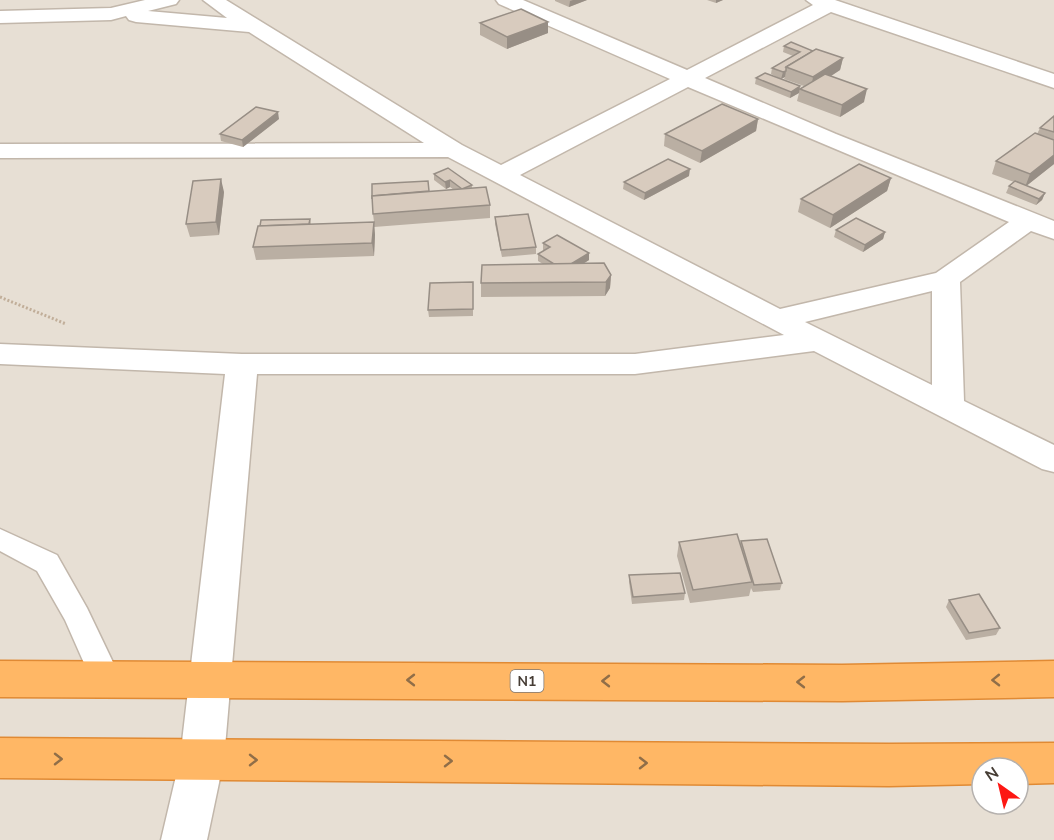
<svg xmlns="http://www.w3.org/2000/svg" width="1054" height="840" font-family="'Nunito Sans',sans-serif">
<rect width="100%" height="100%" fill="#f3eee6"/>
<path fill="#e7dfd4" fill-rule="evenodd" d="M0,0H1054V840H0ZM982,768H1018V804H982Z"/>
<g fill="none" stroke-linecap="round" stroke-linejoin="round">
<defs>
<path id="lane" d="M0,529L57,555L87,608L121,679L117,688L106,692L95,688L65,620L37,571L0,551Z"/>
<path id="street" d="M145,0H179L176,4L148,11L227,18L203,0H226L462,145L501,165L670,79L499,4L496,0H523L687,70L813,5L806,0H835L1054,74V88L831,12L705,78L836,134L1054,221V239L1031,231L960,282L964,401L1054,445V472L1042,469L814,351L635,374H257L224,759L207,840H161L180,759L225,374L0,364V344L242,354H635L784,335L448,157L0,158V144L424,143L249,32L136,22L129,20L126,16L111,20L0,23V11L111,8ZM688,87L1009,222L936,273L780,309L520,175ZM932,291V385L805,322Z"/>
<g id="highway">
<path d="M0,661L842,665L1054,661V697L842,701L0,697Z"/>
<path d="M0,738L889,744L1054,743V783L1018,784V768H982V784L889,786L0,778Z"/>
</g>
</defs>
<use href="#lane" stroke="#c2b7ab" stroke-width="3"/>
<use href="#street" stroke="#c2b7ab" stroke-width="3"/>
<use href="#highway" stroke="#e08a34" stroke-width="3"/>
<path stroke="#c1ae99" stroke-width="3" stroke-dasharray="2 2" stroke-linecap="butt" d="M0,297L66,324"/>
<use href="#lane" fill="#fff" fill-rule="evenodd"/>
<use href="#street" fill="#fff" fill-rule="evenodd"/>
<use href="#highway" fill="#ffb765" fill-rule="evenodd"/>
</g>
<g fill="#baafa3">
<path d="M555,0H587L569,7L555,1Z"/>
<path d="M707,0H723L716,3Z"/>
<path d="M480,23L548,33L507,49L480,35Z"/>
<path d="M784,46L843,58L840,70L831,76L864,102L840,117L797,101L799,93L790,98L755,84L756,78L800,88L804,86L784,79L785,77L781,79L771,74L772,68L793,56L783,52Z"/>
<path d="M1054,116V164L1026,186L1045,193L1042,200L1036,205L1006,193L1009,186L1014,182L992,174L996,161L1037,134L1040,128Z"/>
<path d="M279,119L243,147L221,141L220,134Z"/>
<path d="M758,119L756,131L700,163L664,146L665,134Z"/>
<path d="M434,174L472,185V188L490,205V218L374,227L375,235L374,256L256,260L253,247L260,226L310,219L311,224L374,222L373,214L429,191L454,190L450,187L446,189L434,180Z"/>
<path d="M689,176L644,200L623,189L624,182Z"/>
<path d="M891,178L887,191L830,228L798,212L801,199Z"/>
<path d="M224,192L219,235L190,237L186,224Z"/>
<path d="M495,217L536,247V254L502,257L495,224Z"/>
<path d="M836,230L885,232L883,239L863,252L834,237Z"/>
<path d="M543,243L589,260L583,264L611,275L610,288L605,296L481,297V283L543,264L538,261V254L544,251L543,250Z"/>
<path d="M473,282V316L429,317L428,310Z"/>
<path d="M741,541L782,583L780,590L753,592L751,588L749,596L690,603L677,556L679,542L740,543Z"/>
<path d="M629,575L685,593L684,600L632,604L629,582Z"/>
<path d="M949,600L1000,628L996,635L966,640L946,607Z"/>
</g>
<g fill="#978e85">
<path d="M573,0H587L569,7L570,1Z"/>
<path d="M716,0H723L716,3Z"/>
<path d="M548,22V33L507,49V37Z"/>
<path d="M843,58L840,70L811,89L813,77Z"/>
<path d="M786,71L785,77L781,79L783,72Z"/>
<path d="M800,86L799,93L790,98L791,92Z"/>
<path d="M867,89L864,102L840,117L842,105Z"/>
<path d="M278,112L279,119L243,147L242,140Z"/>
<path d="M758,119L756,131L700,163L702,151Z"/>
<path d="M1054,155V164L1025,187L1030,174Z"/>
<path d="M690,169L689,176L644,200L645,193Z"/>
<path d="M891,178L887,191L830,228L833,215Z"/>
<path d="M221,179L224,192L219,235L216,222Z"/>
<path d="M450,180V187L446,189L445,182Z"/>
<path d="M1045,193L1042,200L1036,205L1039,199Z"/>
<path d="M374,222L375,235L374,256L372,243Z"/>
<path d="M885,232L883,239L863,252L865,245Z"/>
<path d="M589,253V260L563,276V269Z"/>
<path d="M611,275L610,288L605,296L606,282Z"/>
</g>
<g fill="#d8cbbe" stroke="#978e85" stroke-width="1.5">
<path d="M521,9L548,22L507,37L480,23Z"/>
<path d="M791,42L813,51L786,67V71L783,72L772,68L800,52L784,46Z"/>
<path d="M816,49L843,58L813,77L786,67Z"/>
<path d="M765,73L800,86L791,92L756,78Z"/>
<path d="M825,74L867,89L842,105L800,89Z"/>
<path d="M722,104L758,119L702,151L665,134Z"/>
<path d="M256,107L278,112L242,140L220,134Z"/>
<path d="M1054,116V132L1040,128Z"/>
<path d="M1035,133L1054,140V155L1030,174L996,161Z"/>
<path d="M668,159L690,169L645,193L624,182Z"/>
<path d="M859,164L891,178L833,215L801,199Z"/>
<path d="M448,168L472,185L462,189L450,180L445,182L434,174Z"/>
<path d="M221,179L216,222L186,224L193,181Z"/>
<path d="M428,181L429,191L372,196V199V184Z"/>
<path d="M1015,181L1045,193L1039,199L1009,186Z"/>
<path d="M486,187L490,205L373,214L372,196Z"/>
<path d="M528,214L536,247L501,250L495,217Z"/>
<path d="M856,218L885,232L865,245L836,230Z"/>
<path d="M310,219L309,224L260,226L261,220Z"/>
<path d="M374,222L372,243L253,247L258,226Z"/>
<path d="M557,235L589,253L571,264H554L538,254L550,247L543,243Z"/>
<path d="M604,263L611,275L606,282L481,283L482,265Z"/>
<path d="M473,282V309L428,310L430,283Z"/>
<path d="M737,534L752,582L693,590L679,542Z"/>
<path d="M767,539L782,583L754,585L741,541Z"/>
<path d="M680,573L685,593L633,597L629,575Z"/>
<path d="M979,594L1000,628L969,633L949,600Z"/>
</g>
<defs><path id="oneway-chevron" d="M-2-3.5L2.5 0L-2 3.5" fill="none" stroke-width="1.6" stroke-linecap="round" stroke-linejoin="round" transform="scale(1.5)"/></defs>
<g stroke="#906e48">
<use href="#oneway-chevron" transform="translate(411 680) rotate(-180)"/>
<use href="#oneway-chevron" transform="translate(996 680) rotate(179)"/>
<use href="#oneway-chevron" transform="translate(606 681) rotate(-180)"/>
<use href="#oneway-chevron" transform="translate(801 682) rotate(-180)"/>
<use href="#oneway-chevron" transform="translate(58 759)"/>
<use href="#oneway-chevron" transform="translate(253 760)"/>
<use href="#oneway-chevron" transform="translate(448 761)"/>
<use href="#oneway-chevron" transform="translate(643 763)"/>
</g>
<g text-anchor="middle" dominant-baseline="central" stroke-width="4.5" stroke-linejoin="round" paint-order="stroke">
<rect fill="#fff" stroke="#7e7772" stroke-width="1.5" x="510.5" y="670" width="33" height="22" rx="4.5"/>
<g font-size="14" font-weight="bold" fill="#463d35">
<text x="527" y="681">N1</text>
</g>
</g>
<g transform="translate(1000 786) rotate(326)"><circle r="28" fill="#ffffff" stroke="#b5b1ae" stroke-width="1.5"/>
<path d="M0-4.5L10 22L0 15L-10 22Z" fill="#fd1713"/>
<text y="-9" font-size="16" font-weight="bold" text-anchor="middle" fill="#463d35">N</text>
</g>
</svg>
